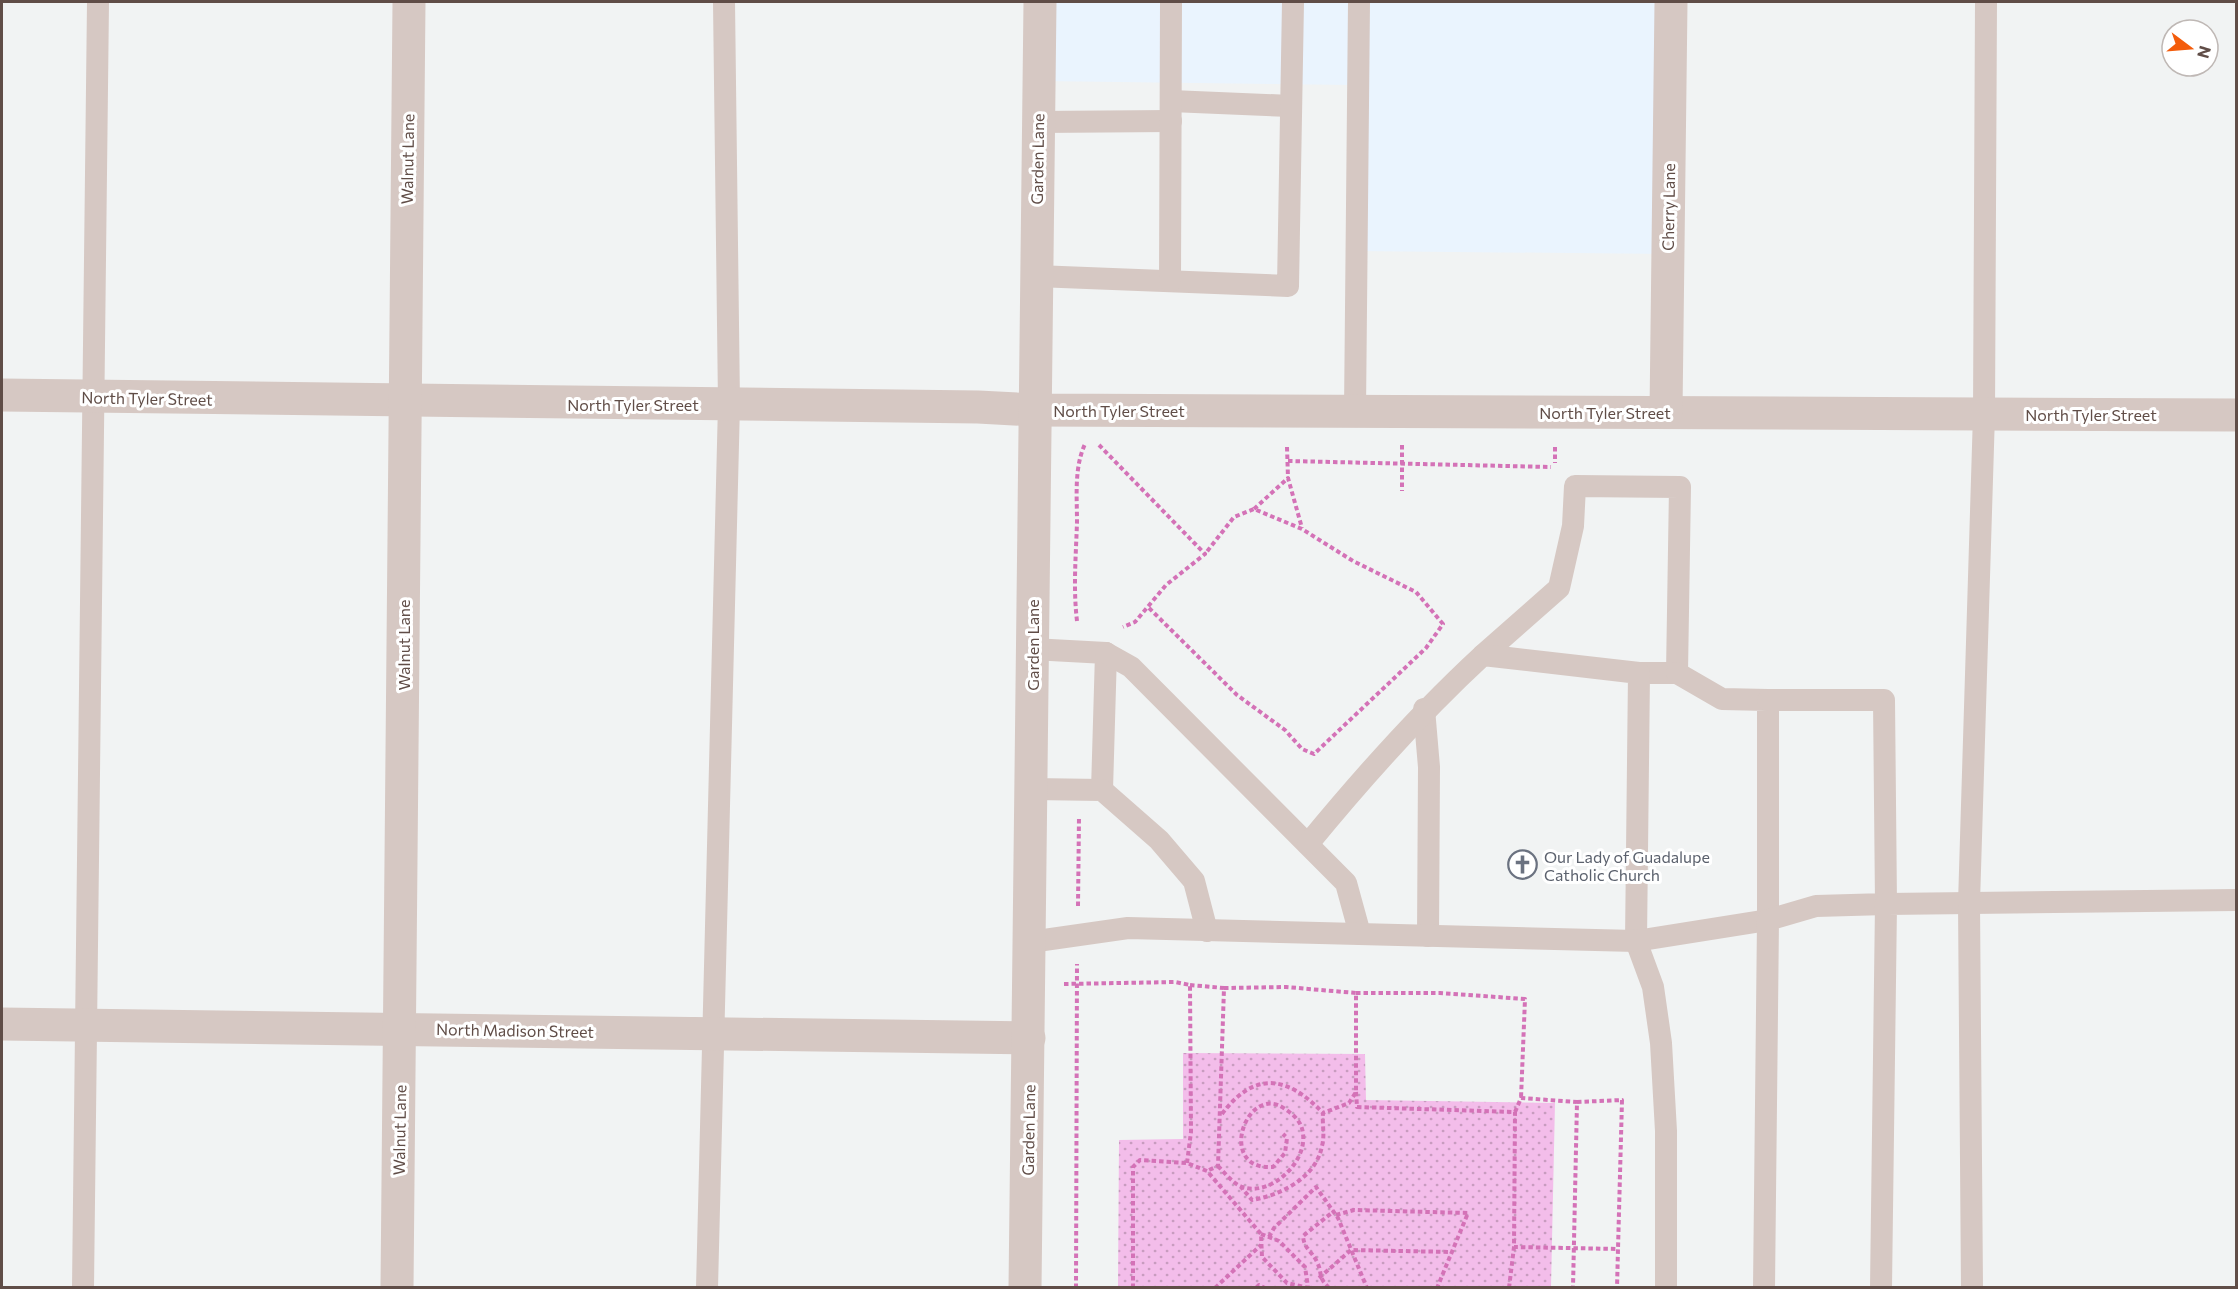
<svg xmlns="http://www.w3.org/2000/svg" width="2238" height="1289" font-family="Commissioner,sans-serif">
<defs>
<pattern id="grass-dots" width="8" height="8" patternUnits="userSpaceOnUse" patternTransform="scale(1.5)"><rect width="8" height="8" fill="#f3bdea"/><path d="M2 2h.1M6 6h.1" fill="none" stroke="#c89cbf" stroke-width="1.8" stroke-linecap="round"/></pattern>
</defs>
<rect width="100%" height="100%" fill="#f1f3f3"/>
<path fill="#eaf4fe" d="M1041,2H1671L1669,254L1354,251L1355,85L1040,81Z"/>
<path fill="url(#grass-dots)" d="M1183,1053L1365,1054L1366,1100L1555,1103L1551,1287H1118L1119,1140L1183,1139Z"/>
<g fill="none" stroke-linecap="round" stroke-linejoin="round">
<g stroke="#d472b7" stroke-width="4" stroke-dasharray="4.5 3" stroke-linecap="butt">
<path d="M1099,445L1205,554L1166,585L1135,622L1123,627"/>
<path d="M1402,445V491"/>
<path d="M1287,447L1288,478"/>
<path d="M1555,447V463"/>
<path d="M1288,461L1551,467"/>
<path d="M1254,509L1288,478L1302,528"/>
<path d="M1149,608L1237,695L1285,730L1302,749L1314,754L1426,648L1443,624L1416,592L1353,561L1302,529L1254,509L1234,517L1205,554"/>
<path d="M1077,621C1073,588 1076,555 1077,522C1077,496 1074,468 1085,444"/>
<path d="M1078,906L1079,817"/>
<path d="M1064,984L1175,982L1190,985L1191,1132L1187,1163"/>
<path d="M1190,985L1224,988L1218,1166L1207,1171"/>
<path d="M1224,988L1286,987L1356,993V1092L1349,1103L1323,1113"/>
<path d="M1356,993H1440L1525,999L1521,1098"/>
<path d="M1356,1092L1357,1107L1515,1112L1514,1247L1618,1249L1617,1288"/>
<path d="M1577,1102L1622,1100L1618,1249"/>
<path d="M1515,1112L1521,1098L1577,1102L1573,1288"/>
<path d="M1222,1114C1254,1071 1287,1075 1323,1113C1322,1124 1325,1135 1322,1146C1316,1178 1281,1195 1252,1200L1241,1187"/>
<path d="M1218,1166C1225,1173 1232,1183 1242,1187C1271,1197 1307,1162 1303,1134C1302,1122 1294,1115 1285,1109C1247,1081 1215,1171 1273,1167L1285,1153L1287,1138L1283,1134"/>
<path d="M1336,1215L1354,1210L1468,1213L1437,1288"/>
<path d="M1261,1234L1279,1241L1305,1267L1308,1287"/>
<path d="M1269,1237L1274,1228L1316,1187L1338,1218L1367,1288"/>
<path d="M1319,1278L1351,1250L1452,1252"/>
<path d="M1076,1288L1077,964"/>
<path d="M1133,1288V1167L1140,1160L1187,1163L1207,1171L1261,1234L1262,1257L1287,1283L1309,1288"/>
<path d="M1215,1288L1261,1245"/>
<path d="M1256,1288L1259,1285L1265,1288"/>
<path d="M1329,1288C1317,1276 1323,1274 1317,1262C1312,1251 1304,1249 1303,1236L1334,1211"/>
<path d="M1509,1288L1514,1247"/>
</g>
<g stroke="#d6c8c3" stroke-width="22">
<path d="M1171,101L1291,106"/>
<path d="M1038,122L1171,121"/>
<path d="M1036,276L1288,286L1293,2"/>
<path d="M1170,281L1171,2"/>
<path d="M1355,411L1359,2"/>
<path d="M1032,649L1106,653L1102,790"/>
<path d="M1106,653L1131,667L1346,883L1360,934"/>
<path d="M1483,655L1559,588L1573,526L1575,486L1680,487L1677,673H1639"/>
<path d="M1424,709L1429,767L1428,936"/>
<path d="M1032,789L1102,790L1159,840L1194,881L1207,931"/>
<path d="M1308,844C1363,777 1419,714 1483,655L1639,673L1636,941L1653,987L1661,1043L1666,1131V1288"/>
<path d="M1030,942L1128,928L1636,941L1768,920V700L1722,699L1677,673"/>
<path d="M83,1288L98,2"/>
<path d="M707,1288L729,404L724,2"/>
<path d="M1764,1288L1768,920L1816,906L1886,904L1884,700H1768"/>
<path d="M1881,1288L1886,904L2236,900"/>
<path d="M1972,1288L1969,903L1984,414L1986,2"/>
</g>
<g stroke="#d6c8c3" stroke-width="33">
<path d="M2,395L978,407L1034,410L2236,415"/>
<path d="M1666,412L1671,2"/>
<path d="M2,1024L1029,1038"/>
<path d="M397,1288L409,2"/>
<path d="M1025,1288L1040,2"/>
</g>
</g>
<defs>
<symbol id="church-ring" viewBox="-11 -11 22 22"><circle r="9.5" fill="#fff" stroke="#6b7280" stroke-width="1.5"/><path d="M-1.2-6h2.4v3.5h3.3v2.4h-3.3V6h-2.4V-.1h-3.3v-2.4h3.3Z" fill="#6b7280"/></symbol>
</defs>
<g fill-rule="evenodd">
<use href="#church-ring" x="1506" y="848" width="33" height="33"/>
</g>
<g text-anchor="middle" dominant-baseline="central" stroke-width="6" stroke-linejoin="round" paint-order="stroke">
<g font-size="16" fill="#604d47" stroke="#fff">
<text transform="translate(407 159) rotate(-89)">Walnut Lane</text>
<text transform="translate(1037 159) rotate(-89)">Garden Lane</text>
<text transform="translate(1668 207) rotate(-89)">Cherry Lane</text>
<text transform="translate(147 398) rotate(1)">North Tyler Street</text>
<text x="633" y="404">North Tyler Street</text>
<text x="1119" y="410">North Tyler Street</text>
<text x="1605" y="412">North Tyler Street</text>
<text x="2091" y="414">North Tyler Street</text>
<text transform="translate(403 645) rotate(-90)">Walnut Lane</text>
<text transform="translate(1032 645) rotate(-90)">Garden Lane</text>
<text transform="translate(515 1030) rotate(1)">North Madison Street</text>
<text transform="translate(399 1130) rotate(-89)">Walnut Lane</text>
<text transform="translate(1028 1130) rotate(-89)">Garden Lane</text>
</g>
<g font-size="16" fill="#5b616d" stroke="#fff" text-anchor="start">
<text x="1544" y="856">Our Lady of Guadalupe<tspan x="1544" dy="18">Catholic Church</tspan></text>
</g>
</g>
<rect width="2238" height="1289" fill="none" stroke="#604d47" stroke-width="6"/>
<g transform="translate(2190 48) rotate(106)"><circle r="28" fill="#ffffff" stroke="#bfb8b5" stroke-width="1.5"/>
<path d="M0-4.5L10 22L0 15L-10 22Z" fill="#f35c0b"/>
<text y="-9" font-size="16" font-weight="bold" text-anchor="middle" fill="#604d47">N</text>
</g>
</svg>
